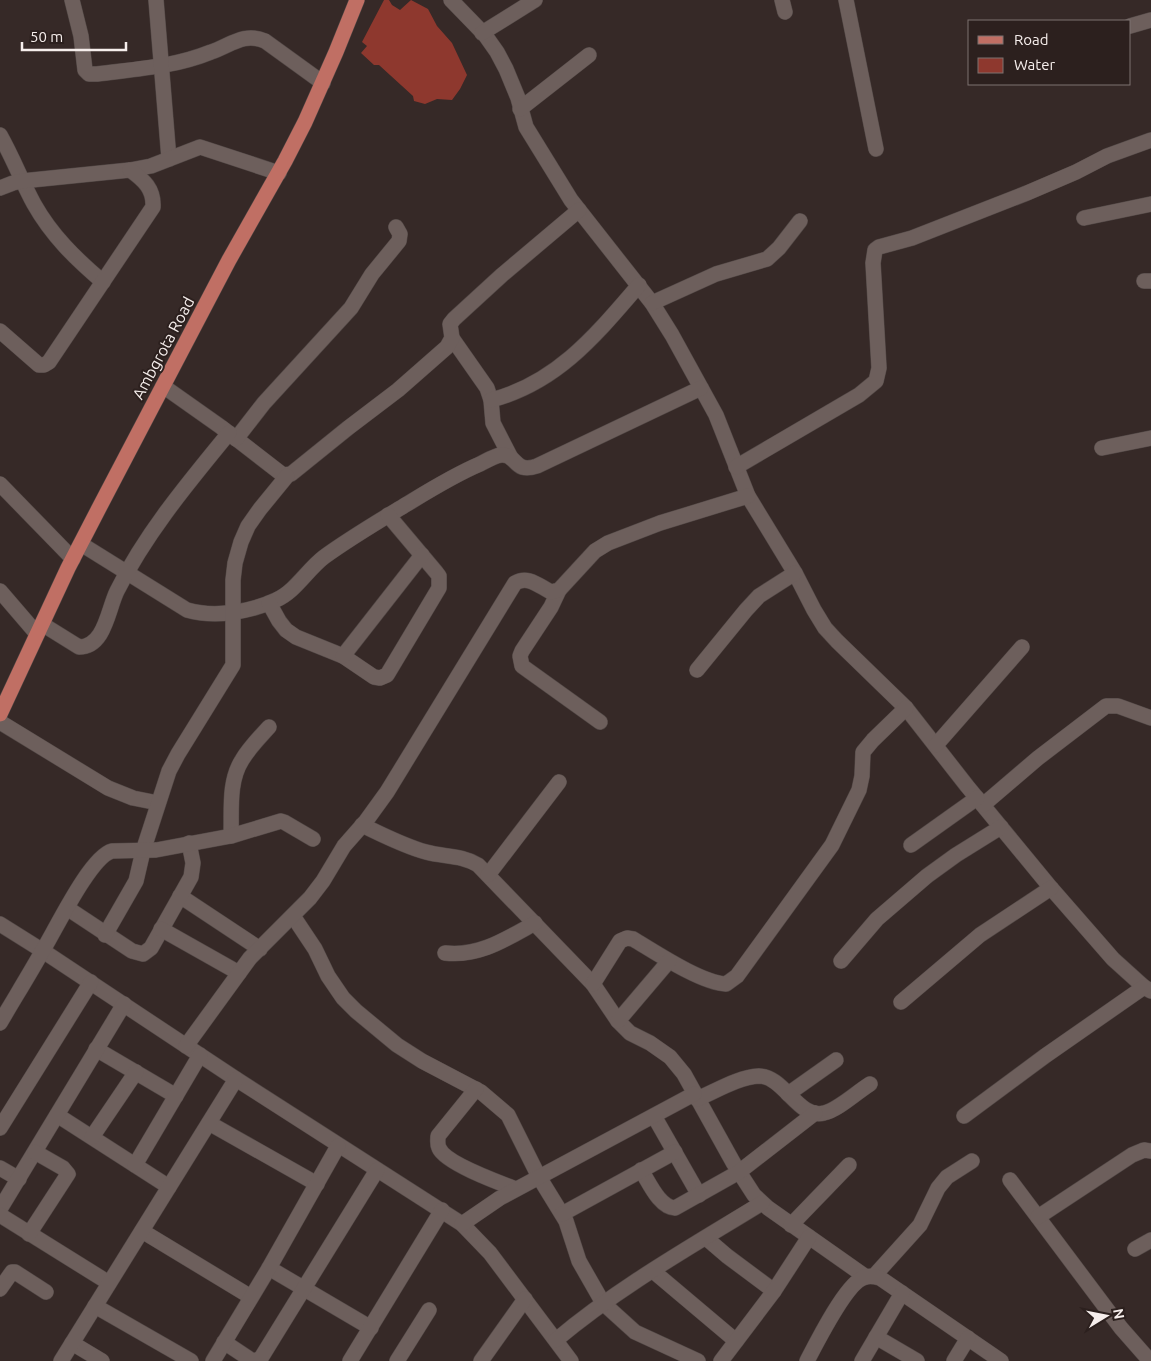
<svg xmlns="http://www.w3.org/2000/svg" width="1151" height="1361" font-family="Ubuntu,sans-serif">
<rect width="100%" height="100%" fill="#362927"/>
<path fill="#8e382e" d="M384,0H389L392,5L400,10L411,0L428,9L437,26L452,43L467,75L460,89L452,100L437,99L425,104L414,101L413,96L379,65H374L361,53L367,46L362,42Z"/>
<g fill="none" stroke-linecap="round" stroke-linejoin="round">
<defs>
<g id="street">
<path d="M72,0L81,36L85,70L89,74H97C136,69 174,67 211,52C231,45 244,32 265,41L323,83"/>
<path d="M156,0L169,159"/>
<path d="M451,0L485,35L497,52L506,69L518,98L526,127L571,200L652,303L672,335L716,415L748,496L795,573L814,610L825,628L837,641L906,708L967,786L1051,888L1113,959L1144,987L1151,991"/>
<path d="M782,0L785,12"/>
<path d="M846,0L876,149"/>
<path d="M1130,26L1151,20"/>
<path d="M482,33L535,0"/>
<path d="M520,109L589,55"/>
<path d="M0,135C13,158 22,182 34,204C52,236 76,259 103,282"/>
<path d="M0,188L13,183L22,181L130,170L151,166L200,147L279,173"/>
<path d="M1084,218L1151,204"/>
<path d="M1144,281H1151"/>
<path d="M652,303L716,274L767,259L779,248L800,221"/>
<path d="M0,331L39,365H44L49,362L153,207C154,189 144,180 130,170"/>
<path d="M452,338L487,388L491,400L493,423L511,458"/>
<path d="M163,386L221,427L283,475L291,474L348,428L398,390L447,347L452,338L450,324L454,319L502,275L579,210"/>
<path d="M491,400C557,383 596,335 639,285"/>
<path d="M236,439L264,403L351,308L372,274L399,241L400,234L396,227"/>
<path d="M1102,448L1151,438"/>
<path d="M736,467L859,395L876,381L879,368L873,263L875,250L879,247L912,238L1027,193L1076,172L1107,156L1151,140"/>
<path d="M0,484L73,559"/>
<path d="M81,544L187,610C215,618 250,612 276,600C295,592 307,570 324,557C350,538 379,521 407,504C430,490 454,475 480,464C486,461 494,456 501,455C518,454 513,474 537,466L701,388"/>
<path d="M559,590L551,607L522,651L520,656L522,666L600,722"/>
<path d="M0,591L37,634"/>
<path d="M269,603L279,621L286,630L296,637L343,656L374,677L380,678L387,675L439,588V576L436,572L388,515"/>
<path d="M42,624L79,647C105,647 108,609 117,591C146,533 188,483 229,433"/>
<path d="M343,656L422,555"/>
<path d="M697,670L746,610L759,596L795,573"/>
<path d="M0,722L108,788L133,798L158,803"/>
<path d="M936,745L1022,647"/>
<path d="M983,805L1038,758L1106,706H1118L1151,718"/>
<path d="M362,825C383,835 404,846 426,852C444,857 462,855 478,865L593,984L618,1021L630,1033L650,1043L670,1057L684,1074L734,1164L754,1195L768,1208L866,1277"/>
<path d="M231,836C232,811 228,782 242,760C249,748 260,737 269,727"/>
<path d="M911,845L977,798"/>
<path d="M488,875L559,782"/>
<path d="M180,896L260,949"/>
<path d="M67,908L132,951L143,954L151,948L191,877L193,863L189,843"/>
<path d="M293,916L315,949L328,976L343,998L356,1011L397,1045L422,1061L481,1092L508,1115L539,1177L566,1221L579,1261L603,1303L635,1332L698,1361"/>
<path d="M0,924L43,951L236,1079L462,1224L490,1253L571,1361"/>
<path d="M161,929L239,973"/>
<path d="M105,935L136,881L143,851L169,771L178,754L233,665V580L235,563L241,542L248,526L260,509L287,476"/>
<path d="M445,953C479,957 506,939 535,923"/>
<path d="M841,961L877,919L927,876L956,855L1001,827"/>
<path d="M593,984L620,941L627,938L633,939C655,952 701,983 726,984L737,976L832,845L859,790L862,776L863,752L873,740L906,708"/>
<path d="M901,1002L980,935L1051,888"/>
<path d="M618,1021L669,961"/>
<path d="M0,1023C14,999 29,975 43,950C56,929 90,857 112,851L156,850L231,836L281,821L284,822L313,839"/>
<path d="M186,1046L250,958L310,898L323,881L344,846L366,821L387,792L515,583C528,575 539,586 551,592L559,590L595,551L608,543L660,523L748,496"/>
<path d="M96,1049L176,1096"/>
<path d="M476,1089L438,1136C438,1140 437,1144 439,1148C445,1163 500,1183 516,1189"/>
<path d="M788,1094L836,1060"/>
<path d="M697,1099C716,1091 738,1077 759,1076C784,1076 799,1120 824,1113C838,1110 857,1092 870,1084"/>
<path d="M57,1115L169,1187"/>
<path d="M654,1116L699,1195"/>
<path d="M964,1116L1045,1056L1144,987"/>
<path d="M209,1123L317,1184"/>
<path d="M0,1128L91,982"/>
<path d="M92,1137L136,1072"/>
<path d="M135,1165L200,1055"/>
<path d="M0,1168L19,1179"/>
<path d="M641,1170C649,1182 659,1207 675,1208L739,1172L815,1113"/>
<path d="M1010,1180L1121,1328L1150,1361"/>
<path d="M0,1209L124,1004"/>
<path d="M562,1214L675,1152"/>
<path d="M0,1215L109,1283"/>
<path d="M1038,1217L1132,1155L1144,1150L1151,1151"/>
<path d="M462,1224L500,1198L694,1094"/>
<path d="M791,1225L849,1165"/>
<path d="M142,1231L251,1297"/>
<path d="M29,1234L68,1174L63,1168L35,1152"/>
<path d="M706,1238L727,1256L774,1291"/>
<path d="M1135,1249L1151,1240"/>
<path d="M269,1268L371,1328"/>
<path d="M653,1271L736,1341"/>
<path d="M874,1276L920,1225L938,1188L947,1177L972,1161"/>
<path d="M0,1289L12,1272H15L46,1292"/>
<path d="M95,1306L191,1361"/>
<path d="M876,1337L917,1361"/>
<path d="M556,1340C619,1287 692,1246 762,1203"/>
<path d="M224,1342L251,1360L255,1361L261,1358L377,1170"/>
<path d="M72,1343L102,1361"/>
<path d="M61,1361L236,1079"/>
<path d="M213,1361L269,1268L338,1146"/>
<path d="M350,1361L442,1210"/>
<path d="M397,1361L429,1310"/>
<path d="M481,1361L525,1299"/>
<path d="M721,1361L774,1291L809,1237"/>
<path d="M807,1361C817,1342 844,1288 861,1279C867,1275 873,1276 880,1278L1001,1361"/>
<path d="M862,1361L902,1293"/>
<path d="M954,1361L968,1338"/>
</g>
<path id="primary" d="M0,714L68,568L98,510L229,260L285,161L305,122L336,52L357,0"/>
</defs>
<use href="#street" stroke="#514745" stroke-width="16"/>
<use href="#primary" stroke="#514745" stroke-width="16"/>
<use href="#street" stroke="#6d5f5c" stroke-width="15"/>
<use href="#primary" stroke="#c06f64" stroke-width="15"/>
</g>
<g text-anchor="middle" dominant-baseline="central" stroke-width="4" stroke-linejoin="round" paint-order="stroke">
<g font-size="16" fill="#f6eeec" stroke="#2c201e">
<text transform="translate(163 348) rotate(-62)">Ambgrota Road</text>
</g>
</g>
<rect x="968" y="20" width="162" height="65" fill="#2c201e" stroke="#7d7270"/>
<rect x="978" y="36" width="25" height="8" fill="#c06f64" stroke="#7d7270"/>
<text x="1014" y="45" font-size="15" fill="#f6eeec">Road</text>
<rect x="978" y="58" width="25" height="15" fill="#8e382e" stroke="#7d7270"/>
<text x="1014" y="70" font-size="15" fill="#f6eeec">Water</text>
<g transform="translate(1106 1316) rotate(80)" stroke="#2c201e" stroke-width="4" paint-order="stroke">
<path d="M0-4L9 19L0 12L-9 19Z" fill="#f6eeec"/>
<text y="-8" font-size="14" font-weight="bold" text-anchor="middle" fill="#f6eeec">N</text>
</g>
<path d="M22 42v8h104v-8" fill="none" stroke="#f6eeec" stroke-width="2.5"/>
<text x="30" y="42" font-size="15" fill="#f6eeec" stroke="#2c201e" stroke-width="4" paint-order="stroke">50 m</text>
</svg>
